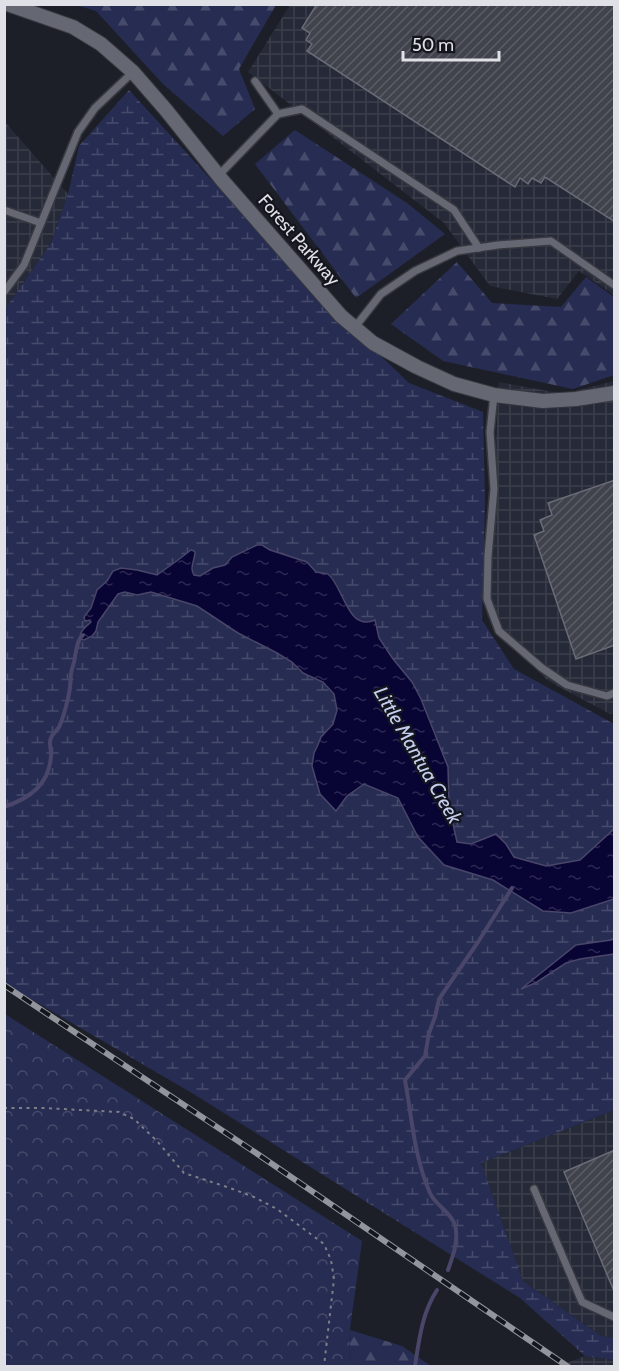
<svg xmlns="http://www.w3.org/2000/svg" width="619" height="1371" font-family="Cabin,sans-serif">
<defs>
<pattern id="industrial-grid" width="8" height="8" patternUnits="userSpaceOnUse" patternTransform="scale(1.5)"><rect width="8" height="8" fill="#262937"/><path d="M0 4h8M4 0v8" fill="none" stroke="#3b3e4a"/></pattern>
<pattern id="forest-firs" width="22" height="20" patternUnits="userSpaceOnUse" patternTransform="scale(1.5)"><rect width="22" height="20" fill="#272c52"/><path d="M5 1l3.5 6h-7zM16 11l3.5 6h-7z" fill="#464a6b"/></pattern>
<pattern id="wetland-marsh" width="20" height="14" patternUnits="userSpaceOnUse" patternTransform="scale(1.5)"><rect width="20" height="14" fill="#272c52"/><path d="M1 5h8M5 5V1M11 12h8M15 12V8" fill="none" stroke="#464a6b"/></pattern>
<pattern id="park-crowns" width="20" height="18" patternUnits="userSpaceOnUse" patternTransform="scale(1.5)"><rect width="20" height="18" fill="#272c52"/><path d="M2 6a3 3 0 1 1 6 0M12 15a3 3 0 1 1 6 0" fill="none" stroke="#464a6b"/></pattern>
<pattern id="water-ripples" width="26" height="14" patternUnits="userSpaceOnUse" patternTransform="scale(1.5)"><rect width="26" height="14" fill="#080434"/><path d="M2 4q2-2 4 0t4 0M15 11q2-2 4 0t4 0" fill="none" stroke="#2c2851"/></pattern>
<pattern id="building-hatch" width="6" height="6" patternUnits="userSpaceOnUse" patternTransform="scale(1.5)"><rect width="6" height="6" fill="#40424c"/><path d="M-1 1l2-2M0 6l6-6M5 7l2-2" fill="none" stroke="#5b5d66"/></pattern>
</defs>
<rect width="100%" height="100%" fill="#1d1f28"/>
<g fill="url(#industrial-grid)">
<path d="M290,5H614V295L579,271L557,299L490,286L444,223L248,72Z"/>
<path d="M5,122L68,194L51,243L5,309Z"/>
<path d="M614,381V713L610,714L548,681L487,616L499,382L564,394Z"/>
<path d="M614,1110V1338L601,1336L523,1281L481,1163Z"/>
<path d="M585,1356L614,1360V1366H559Z"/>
</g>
<g fill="url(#forest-firs)">
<path d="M76,5H276L239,69L255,109L223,136L163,84L96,11Z"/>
<path d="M295,130L407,203L445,234L356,298L255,164Z"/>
<path d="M457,262L492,303L561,307L586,277L614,297V375L573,389L443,361L391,324Z"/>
<path d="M350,1330L402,1346L431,1366H349Z"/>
</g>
<path fill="url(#wetland-marsh)" d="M129,90L312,290L409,383L483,412L485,502L482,620L514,669L614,724V829L580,860L546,866L514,857L506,844L496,834L471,844L457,842L449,806L448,767L421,699L379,638L375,621C347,629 345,591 330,575L316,572L307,562L270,550L262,545L252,548L235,555L225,565L200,576L194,575L192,572L194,551L191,550L178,560L157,575C142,573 129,566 113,571L107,581L95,593L91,608L84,617L85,621L91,620V622C86,626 79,631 80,639L84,640L89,638L97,627L98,622L118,594L125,592L137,595L151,592L197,606L238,633L277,653L292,662L299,671L323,682L334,694L337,710L333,724L321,737L314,753L312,766L320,794L336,811L346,796L364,784L398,798L418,837L444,865L493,880L543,911L571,913L614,899V938L611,940L576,945L523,987C538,984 549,972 564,965C577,958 600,956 614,954V1110L481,1163L523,1281L601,1336L614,1338V1360L585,1356L520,1298L192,1093L5,984V309L51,243L68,194L79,146Z"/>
<path fill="url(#park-crowns)" d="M5,1014L362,1241L350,1329L349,1366H5Z"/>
<g fill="url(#water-ripples)" stroke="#49466a" stroke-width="1.5">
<path d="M257,545H262L270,550L307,562L316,572L328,574C344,587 347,632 375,620L379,638L393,659L412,682L421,699L448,767L449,806L457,842L471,844L496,834L506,844L514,857L546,866L580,860L614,829V899L571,913L543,911L493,880L444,865L418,837L398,798L364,784L347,796L336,811L320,794L312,766L314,753L317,747L321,737L333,724L337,710L334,694L323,682L303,673L292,662L277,653L238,633L197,606L151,592L137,595L125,592L118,594L98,622L96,631L92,636L84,640L80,639C79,631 86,627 91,622L90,620L85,621L84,617L91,608L97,590L107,581L113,571L121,568L137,570L157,575L178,560L191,550L194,551L195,552C195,560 189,568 194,575L200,576L213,568L225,565L232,557Z"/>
<path d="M614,938V954L580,959L566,963L537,982L521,989L576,945L611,940Z"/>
</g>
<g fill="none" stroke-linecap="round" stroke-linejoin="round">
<g stroke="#49466a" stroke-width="4">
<path d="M4,807C30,798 49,785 51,756C52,751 48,744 51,738C52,734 57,731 59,727C63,719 69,697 70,687C71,681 70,675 72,669C73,665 75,661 75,656C77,648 77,640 83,635"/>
<path d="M448,1270C453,1256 459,1240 455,1225C451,1212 435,1205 430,1193C414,1157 412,1118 405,1080L425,1056L429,1033L435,1017L439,999L478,942L512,888"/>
<path d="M415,1366C419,1340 422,1313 437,1290"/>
</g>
</g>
<g fill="url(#building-hatch)" stroke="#696c76" stroke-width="1.5">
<path d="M317,4H615V222L545,177L541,183L532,178L528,184L520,178L515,187L307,51L312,44L306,40L310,33L302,28Z"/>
<path d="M615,480V645L576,659L534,535L544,531L540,520L552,515L548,503Z"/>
<path d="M615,1150V1291H614L564,1172Z"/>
</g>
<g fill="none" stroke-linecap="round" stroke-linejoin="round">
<defs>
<g id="service">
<path d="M255,81L278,114"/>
<path d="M218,176L278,114L302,109L454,210L479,248"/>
<path d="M4,210L41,223"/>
<path d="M4,292L24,265L78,132L95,108L133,72"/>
<path d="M355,327L381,294L415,271L457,251L498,245L551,241L614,285"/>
<path d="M494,395L490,432L494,489L488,556L487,599L499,631L542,668L567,685L607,696L614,693"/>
<path d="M534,1189L582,1302L614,1317"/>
</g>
<path id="minor" d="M7,4L73,27L101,44L133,72L166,110L222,180L341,316L373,343L417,367L454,384L494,395L543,401L576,399L614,393"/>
</defs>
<use href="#service" stroke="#383940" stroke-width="10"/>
<use href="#minor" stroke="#383940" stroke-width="16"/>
<path stroke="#7d7e86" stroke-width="2" stroke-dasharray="3 4.5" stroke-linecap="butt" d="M4,1108H43L119,1112L134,1119L157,1141L184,1173L230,1188L254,1197L277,1209L324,1244L331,1260L334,1279L324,1366"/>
<use href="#service" stroke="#656872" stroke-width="7"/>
<use href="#minor" stroke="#656872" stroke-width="14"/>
<defs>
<path id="rail" d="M4,985L259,1155L567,1366"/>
</defs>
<use href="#rail" stroke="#93959c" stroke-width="6"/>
<use href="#rail" stroke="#14161e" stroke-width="4" stroke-dasharray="11" stroke-linecap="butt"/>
</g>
<g text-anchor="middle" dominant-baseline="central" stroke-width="4.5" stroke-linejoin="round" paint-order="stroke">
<g font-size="18" fill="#e0e1e7" stroke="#14161e">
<text transform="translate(299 240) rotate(49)">Forest Parkway</text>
</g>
<g font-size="20" font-style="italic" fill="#c6cef0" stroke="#14161e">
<text transform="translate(418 755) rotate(60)">Little Mantua Creek</text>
</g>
</g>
<rect width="619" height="1371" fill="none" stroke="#e0e1e7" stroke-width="12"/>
<path d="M403 51v9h96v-9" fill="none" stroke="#e0e1e7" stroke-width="3"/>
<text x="412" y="51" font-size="18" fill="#e0e1e7" stroke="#14161e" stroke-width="4.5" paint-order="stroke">50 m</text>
</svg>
